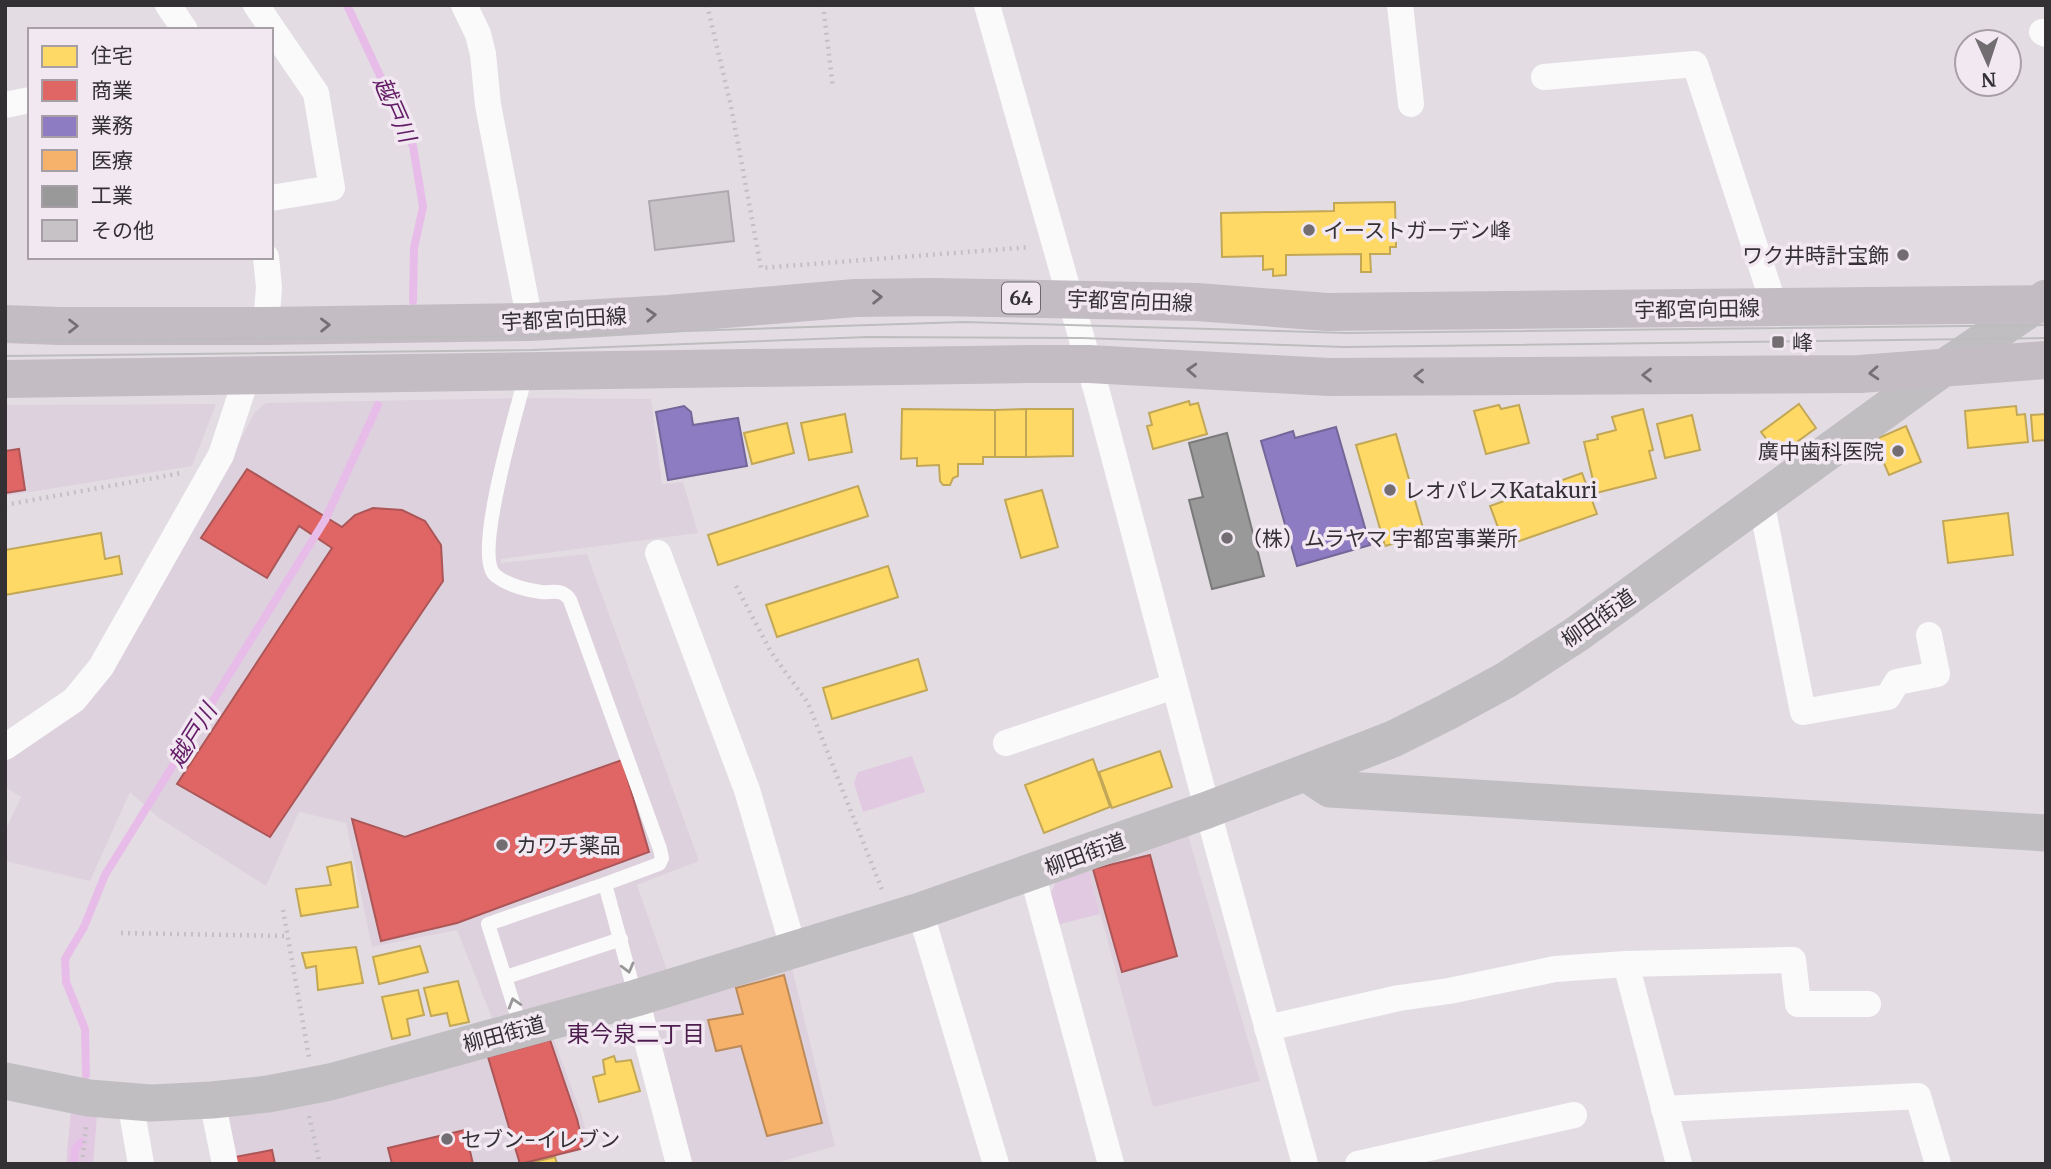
<svg xmlns="http://www.w3.org/2000/svg" width="2051" height="1169" font-family="Merriweather,'Noto Sans JP',serif">
<rect width="100%" height="100%" fill="#e3dde3"/>
<g fill="#ddd1dd">
<path d="M528,398L651,399L662,484L683,482L698,533L501,559V563L587,554L699,861L637,885L668,973L492,1018L457,930L372,947L346,823L299,812L266,886L159,818L130,792L90,881L5,861V831L21,797L5,787V760L41,737L228,463L255,412L266,403Z"/>
<path d="M216,404L192,466L5,496V405Z"/>
<path d="M1188,835L1260,1081L1153,1107L1088,869Z"/>
<path d="M792,968L835,1146L773,1164H693L650,1008Z"/>
<path d="M552,1034L582,1116L590,1149L556,1156L557,1164H230L219,1114Z"/>
</g>
<g fill="#e1c9e1">
<path d="M912,756L925,792L863,812L854,783L858,772Z"/>
<path d="M1088,869L1100,914L1056,925L1049,898L1057,879Z"/>
<path d="M71,1112L97,1115L93,1164H66Z"/>
</g>
<g fill="#ffd966" stroke="#c2a757" stroke-width="2">
<path d="M1395,202L1396,247H1390V254H1370L1371,272H1361V254L1286,255V275L1273,276V269L1263,270V256L1222,257L1221,213L1334,211V203Z"/>
<path d="M1189,401L1190,405L1198,403L1207,434L1153,449L1147,426L1152,425L1149,413Z"/>
<path d="M1799,404L1816,428L1779,455L1761,432Z"/>
<path d="M1499,405L1501,409L1519,405L1529,443L1486,454L1474,411Z"/>
<path d="M2016,406L2017,415L2025,414L2028,442L1968,448L1965,411Z"/>
<path d="M902,409L995,410V457H983V464H958V476L953,478L950,485H943L940,481L939,465L917,466V458L901,459Z"/>
<path d="M1026,409V457H995V410Z"/>
<path d="M1026,409H1073V456L1026,457Z"/>
<path d="M1643,409L1653,450L1649,451L1656,478L1596,493L1584,442L1598,439L1597,435L1616,430L1612,417Z"/>
<path d="M845,414L852,452L809,460L801,423Z"/>
<path d="M2046,414V440L2033,441L2031,415Z"/>
<path d="M1692,415L1700,450L1665,458L1657,424Z"/>
<path d="M787,423L794,453L752,464L744,433Z"/>
<path d="M1906,426L1921,462L1889,475L1874,440Z"/>
<path d="M1396,434L1425,535L1385,546L1356,445Z"/>
<path d="M1582,473L1597,514L1505,546L1490,506Z"/>
<path d="M858,486L868,516L718,565L708,535Z"/>
<path d="M1042,490L1058,547L1021,558L1005,500Z"/>
<path d="M2008,513L2013,555L1948,563L1943,521Z"/>
<path d="M101,533L105,559L119,556L122,574L5,595V550Z"/>
<path d="M888,566L898,597L777,637L766,605Z"/>
<path d="M918,659L927,690L832,719L823,688Z"/>
<path d="M1160,751L1172,787L1112,808L1099,772Z"/>
<path d="M1093,759L1110,807L1044,833L1025,785Z"/>
<path d="M351,862L358,907L301,916L296,889L331,885L327,867Z"/>
<path d="M420,946L428,972L379,984L373,957Z"/>
<path d="M356,947L363,983L318,990L316,966L306,968L302,953Z"/>
<path d="M458,981L469,1022L450,1026L447,1013L431,1016L424,988Z"/>
<path d="M418,990L424,1015L407,1019L410,1035L392,1039L382,997Z"/>
<path d="M614,1056L616,1062L631,1060L640,1091L599,1102L593,1077L605,1074L603,1060Z"/>
<path d="M555,1157L557,1164H526Z"/>
</g>
<g fill="#e06666" stroke="#ac5657" stroke-width="2">
<path d="M19,449L25,490L5,493V451Z"/>
<path d="M247,469L342,527L355,515L373,508L402,510L425,521L441,545L443,581L270,837L177,784L332,548L299,526L267,578L201,538Z"/>
<path d="M622,760L649,852L457,923L381,941L352,819L405,837Z"/>
<path d="M1150,855L1177,956L1122,972L1093,869Z"/>
<path d="M550,1040L577,1119L584,1148L520,1164L488,1057Z"/>
<path d="M465,1130L473,1164H392L388,1148Z"/>
<path d="M272,1150L275,1164H231L230,1158Z"/>
</g>
<g fill="#8e7cc3" stroke="#736698" stroke-width="2">
<path d="M684,406L691,412L693,425L738,418L747,466L668,480L656,412Z"/>
<path d="M1336,427L1370,545L1297,566L1261,441L1293,431L1295,438Z"/>
</g>
<path fill="#f6b26b" stroke="#bc8b5a" stroke-width="2" d="M784,975L822,1123L767,1136L741,1046L716,1051L708,1020L743,1014L736,988Z"/>
<path fill="#999" stroke="#7b7a7b" stroke-width="2" d="M1227,433L1264,576L1212,589L1189,500L1203,497L1189,443Z"/>
<g fill="none" stroke-linecap="round" stroke-linejoin="round">
<g stroke="#e8bce9" stroke-width="8">
<path d="M347,5L413,146L423,207L414,248L413,301"/>
<path d="M86,1075L85,1029L66,982L65,959L84,927L105,875L325,520L378,405"/>
<path d="M74,1164L75,1149L81,1142"/>
</g>
</g>
<path fill="#c6c2c6" stroke="#ada8ad" stroke-width="2" d="M728,191L734,241L655,250L649,201Z"/>
<g fill="none" stroke-linecap="round" stroke-linejoin="round">
<g stroke="#c2c0c2" stroke-width="4.5" stroke-dasharray="2 5" stroke-linecap="butt">
<path d="M707,5L731,106L761,268L1030,247"/>
<path d="M823,5L833,88"/>
<path d="M5,505L181,473"/>
<path d="M736,586L771,652L808,703L883,892"/>
<path d="M283,910L309,1057"/>
<path d="M121,933L286,936"/>
<path d="M309,1116L320,1164"/>
<path d="M82,1164L86,1127"/>
</g>
<g stroke="#fbfafb" stroke-width="14">
<path d="M526,374C519,405 471,557 496,576C509,586 526,590 541,592C548,593 556,590 562,593C567,595 567,596 570,600L660,849L662,858L659,864L605,884L636,998"/>
<path d="M506,977L621,939"/>
<path d="M521,1028L488,924L605,884"/>
</g>
<g stroke="#fbfafb" stroke-width="26">
<path d="M168,5L185,30"/>
<path d="M256,5L316,93L332,188L271,198"/>
<path d="M464,5L478,34L483,54L488,105L530,322"/>
<path d="M987,5L1098,396L1210,819L1305,1164"/>
<path d="M1400,5L1411,104"/>
<path d="M2042,32L2046,34"/>
<path d="M1544,77L1695,64L1775,308"/>
<path d="M5,105L30,100"/>
<path d="M266,326L269,287L266,257"/>
<path d="M1761,501L1803,712L1888,697L1897,682L1937,674L1929,635"/>
<path d="M658,553L747,790L794,950"/>
<path d="M1006,743L1174,686"/>
<path d="M5,747L74,700L101,667L221,455L247,376"/>
<path d="M1032,873L1111,1164"/>
<path d="M920,911L996,1164"/>
<path d="M1626,964L1679,1164"/>
<path d="M636,998L679,1164"/>
<path d="M1267,1028L1399,998L1449,991L1555,969L1626,964L1793,960L1798,1004H1868"/>
<path d="M212,1100L225,1164"/>
<path d="M130,1101L141,1164"/>
<path d="M1664,1109L1918,1096L1938,1164"/>
<path d="M1358,1164L1574,1115"/>
</g>
<g stroke="#c1bec2" stroke-width="37">
<path d="M1306,773L1330,789L2046,833"/>
<path d="M5,1081L89,1098L151,1103L212,1100L268,1094L330,1082L636,998L920,911L1207,810L1336,761L1393,739L1447,712L1506,680L1577,634L1942,369L2046,298"/>
</g>
<g stroke="#c3bdc3" stroke-width="38">
<path d="M5,324L59,326H266L530,322L668,314L855,298L933,297L1197,302L1327,312L2046,304"/>
<path d="M5,379L1027,364H1089L1329,377L1860,374L2046,360"/>
</g>
<g stroke="#bebdbe" stroke-width="2">
<path d="M5,341L532,336L964,322L1346,333L2046,325"/>
<path d="M5,356L531,350L868,337L1082,338L1344,347L2046,338"/>
</g>
</g>
<defs><path id="oneway-chevron" d="M-2-3.5L2.5 0L-2 3.5" fill="none" stroke-width="1.6" stroke-linecap="round" stroke-linejoin="round" transform="scale(1.75)"/></defs>
<g stroke="#747074">
<use href="#oneway-chevron" transform="translate(877 297) rotate(-1)"/>
<use href="#oneway-chevron" transform="translate(651 315) rotate(-3)"/>
<use href="#oneway-chevron" transform="translate(325 325) rotate(-1)"/>
<use href="#oneway-chevron" transform="translate(73 326)"/>
<use href="#oneway-chevron" transform="translate(1192 370) rotate(-177)"/>
<use href="#oneway-chevron" transform="translate(1874 373) rotate(176)"/>
<use href="#oneway-chevron" transform="translate(1647 375) rotate(180)"/>
<use href="#oneway-chevron" transform="translate(1419 376) rotate(180)"/>
</g>
<g stroke="#989698">
<use href="#oneway-chevron" transform="translate(628 968) rotate(75)"/>
<use href="#oneway-chevron" transform="translate(514 1003) rotate(-107)"/>
</g>
<g fill="#716d71" stroke="#f2e8f2" stroke-width="2.5">
<circle cx="1309" cy="230" r="7"/>
<circle cx="1903" cy="255" r="7"/>
<rect x="1771" y="335" width="14" height="14" rx="3.5"/>
<circle cx="1898" cy="451" r="7"/>
<circle cx="1390" cy="490" r="7"/>
<circle cx="1227" cy="538" r="7"/>
<circle cx="502" cy="845" r="7"/>
<circle cx="447" cy="1139" r="7"/>
</g>
<g text-anchor="middle" dominant-baseline="central" stroke-width="7" stroke-linejoin="round" paint-order="stroke">
<rect fill="#f2e8f2" stroke="#6d686d" stroke-width="2" x="1002" y="282.5" width="38" height="31" rx="5"/>
<g font-size="19" font-weight="bold" fill="#343134">
<text x="1021" y="298">64</text>
</g>
<g font-size="21" fill="#343134" stroke="#f2e8f2" text-anchor="start">
<text x="1323" y="230">イーストガーデン峰</text>
<text x="1889" y="255" text-anchor="end">ワク井時計宝飾</text>
<text x="1792" y="342">峰</text>
<text x="1884" y="451" text-anchor="end">廣中歯科医院</text>
<text x="1404" y="490">レオパレスKatakuri</text>
<text x="1241" y="538">（株）ムラヤマ 宇都宮事業所</text>
<text x="516" y="845">カワチ薬品</text>
<text x="461" y="1139">セブン-イレブン</text>
</g>
<g font-size="21" fill="#343134" stroke="#f2e8f2">
<text transform="translate(1130 301) rotate(2)">宇都宮向田線</text>
<text transform="translate(1697 309) rotate(-1)">宇都宮向田線</text>
<text transform="translate(564 319) rotate(-3)">宇都宮向田線</text>
<text transform="translate(1598 618) rotate(-35)">柳田街道</text>
<text transform="translate(1085 854) rotate(-20)">柳田街道</text>
<text transform="translate(504 1034) rotate(-15)">柳田街道</text>
</g>
<g font-size="23" font-style="italic" fill="#631d66" stroke="#f2e8f2">
<text transform="translate(395 109) rotate(66)">越戸川</text>
<text transform="translate(192 735) rotate(-58)">越戸川</text>
</g>
<g font-size="23" fill="#4d1d4e" stroke="#f2e8f2">
<text x="636" y="1033">東今泉二丁目</text>
</g>
</g>
<rect width="2051" height="1169" fill="none" stroke="#343134" stroke-width="14"/>
<rect x="28" y="28" width="245" height="231" fill="#f2e8f2" stroke="#a69fa6" stroke-width="2"/>
<rect x="42" y="46" width="35" height="21" fill="#ffd966" stroke="#a69fa6" stroke-width="2"/>
<text x="91" y="63" font-size="21" fill="#343134">住宅</text>
<rect x="42" y="80" width="35" height="21" fill="#e06666" stroke="#a69fa6" stroke-width="2"/>
<text x="91" y="98" font-size="21" fill="#343134">商業</text>
<rect x="42" y="116" width="35" height="21" fill="#8e7cc3" stroke="#a69fa6" stroke-width="2"/>
<text x="91" y="133" font-size="21" fill="#343134">業務</text>
<rect x="42" y="150" width="35" height="21" fill="#f6b26b" stroke="#a69fa6" stroke-width="2"/>
<text x="91" y="168" font-size="21" fill="#343134">医療</text>
<rect x="42" y="186" width="35" height="21" fill="#999999" stroke="#a69fa6" stroke-width="2"/>
<text x="91" y="203" font-size="21" fill="#343134">工業</text>
<rect x="42" y="220" width="35" height="21" fill="#c6c2c6" stroke="#a69fa6" stroke-width="2"/>
<text x="91" y="238" font-size="21" fill="#343134">その他</text>
<g transform="translate(1988 63) rotate(177)"><circle r="33" fill="#f2e8f2" stroke="#a69fa6" stroke-width="2"/>
<path d="M0-5L12 26L0 18L-12 26Z" fill="#716d71"/>
<text y="-10" font-size="19" font-weight="bold" text-anchor="middle" fill="#343134">N</text>
</g>
</svg>
